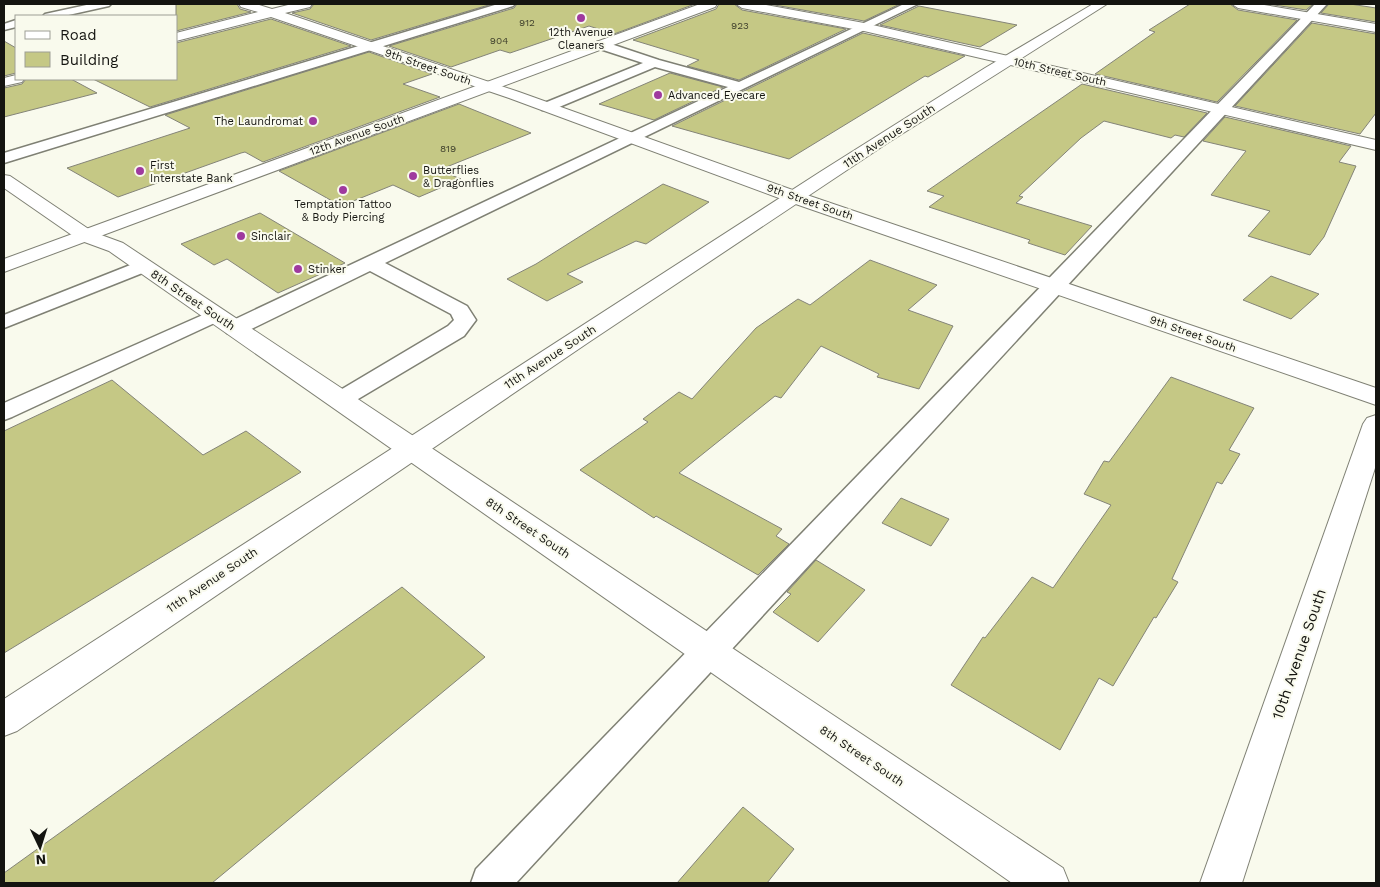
<svg xmlns="http://www.w3.org/2000/svg" width="1380" height="887" font-family="'Work Sans',sans-serif">
<rect width="100%" height="100%" fill="#f9faed"/>
<g fill="#c5c885" stroke="#848478">
<path d="M176,4H237L240,9L251,12L176,31Z"/>
<path d="M314,4H492L371,40L292,13L310,9Z"/>
<path d="M517,4H695L614,34L589,26L510,53L500,50L451,67L389,46L514,8Z"/>
<path d="M719,4H734L742,10L846,29L739,80L687,66L699,60L633,40L716,9Z"/>
<path d="M769,4H900L864,21Z"/>
<path d="M1190,4H1230L1238,10L1297,20L1217,102L1095,74L1155,32L1149,30Z"/>
<path d="M1268,4H1313L1306,10Z"/>
<path d="M1329,4H1350L1376,8V22L1321,13Z"/>
<path d="M919,6L1017,25L980,47L880,25Z"/>
<path d="M271,19L351,46L150,107L93,79H176V43Z"/>
<path d="M1312,23L1376,34V113L1360,134L1235,106Z"/>
<path d="M863,33L965,56L928,77L925,76L789,159L672,126Z"/>
<path d="M4,41L16,48V73L4,76Z"/>
<path d="M369,52L432,74L403,84L440,97L263,162L245,152L241,153L118,197L67,168L190,128L165,115Z"/>
<path d="M670,73L723,87L654,120L599,104Z"/>
<path d="M26,79H71L97,93L4,117V88L22,84Z"/>
<path d="M1082,84L1207,113L1184,137L1175,135L1171,138L1104,121L1081,138L1019,196L1023,197L1016,203L1092,226L1065,255L1028,243L1030,240L929,207L944,196L927,191Z"/>
<path d="M459,104L531,133L439,170L461,179L419,197L393,185L341,206L279,171Z"/>
<path d="M1225,117L1351,146L1339,162L1356,166L1324,237L1310,255L1248,236L1270,211L1211,195L1246,151L1203,141Z"/>
<path d="M663,184L709,202L646,244L636,241L567,274L583,282L547,301L507,279L536,264Z"/>
<path d="M260,213L345,263L278,293L227,259L214,265L181,244Z"/>
<path d="M870,260L937,285L908,310L953,326L919,389L877,377L879,374L821,346L781,398L775,396L679,473L782,529L776,536L789,544L758,575L656,516L654,518L580,470L648,422L643,419L679,392L692,399L756,328L798,299L810,305Z"/>
<path d="M1271,276L1319,294L1291,319L1243,300Z"/>
<path d="M1171,377L1254,408L1229,450L1240,454L1222,484L1217,482L1172,579L1178,582L1156,618L1154,617L1113,686L1099,678L1060,750L951,685L983,637L985,638L1032,577L1053,588L1111,505L1084,494L1104,461L1109,462Z"/>
<path d="M112,380L203,455L246,431L301,472L4,653V431Z"/>
<path d="M901,498L949,519L931,546L882,523Z"/>
<path d="M816,560L865,590L818,642L773,612L791,594L787,592Z"/>
<path d="M402,587L485,657L212,883H4V873Z"/>
<path d="M743,807L794,849L767,883H677Z"/>
</g>
<g fill="none" stroke-linecap="round" stroke-linejoin="round">
<defs>
<g id="service">
<path d="M91,4H111L109,6L64,16H43L45,14Z"/>
<path d="M498,4H515L513,6L4,163V153Z"/>
<path d="M904,4H918L385,263L467,306L476,320L464,336L348,405L340,407L332,405L328,400L332,395L448,326L454,320L451,314L370,271L243,333L235,334L227,333L224,328L227,323L728,87L655,67L552,110H542L540,107L542,104L643,63L597,48L595,45L597,42H605L659,60L739,82Z"/>
<path d="M1315,4H1327L516,883H471L476,869Z"/>
<path d="M16,20V27L4,30V24Z"/>
<path d="M143,260L150,262L153,266L150,270L4,328V315Z"/>
<path d="M214,310L221,312L224,316L221,320L12,417L4,420V403Z"/>
</g>
<g id="minor">
<path d="M239,4H256L272,9L292,4H312L310,7L285,13L519,92L801,193L1376,388V405L787,201L509,98L271,17L176,41V33L258,12L241,7Z"/>
<path d="M736,4H760L864,23L1376,140V150L864,31L742,8Z"/>
<path d="M1232,4H1258L1376,24V32L1238,8Z"/>
<path d="M16,75V79H24L22,82L4,86V78Z"/>
<path d="M4,175L10,176L93,232L123,243L1063,868L1069,883H1012L109,251L79,240L4,188Z"/>
<path d="M1376,415V465L1242,883H1200L1363,424L1367,418Z"/>
</g>
<path id="tertiary" d="M1093,4H1107L886,144L589,342L17,731L4,736V699L820,172L985,68Z"/>
<path id="primary" d="M700,4H717L715,7L4,272V259Z"/>
</defs>
<use href="#service" stroke="#7f8074" stroke-width="3"/>
<use href="#minor" stroke="#7f8074" stroke-width="2"/>
<use href="#tertiary" stroke="#7f8074" stroke-width="2"/>
<use href="#primary" stroke="#7f8074" stroke-width="2"/>
<use href="#service" fill="#fff" fill-rule="evenodd"/>
<use href="#minor" fill="#fff" fill-rule="evenodd"/>
<use href="#tertiary" fill="#fff" fill-rule="evenodd"/>
<use href="#primary" fill="#fff" fill-rule="evenodd"/>
</g>
<g fill="#9f3a9f" stroke="#f9faed" stroke-width="2">
<circle cx="581" cy="18" r="5"/>
<circle cx="658" cy="95" r="5"/>
<circle cx="313" cy="121" r="5"/>
<circle cx="140" cy="171" r="5"/>
<circle cx="413" cy="176" r="5"/>
<circle cx="343" cy="190" r="5"/>
<circle cx="241" cy="236" r="5"/>
<circle cx="298" cy="269" r="5"/>
</g>
<g text-anchor="middle" dominant-baseline="central" stroke-width="4" stroke-linejoin="round" paint-order="stroke">
<g font-size="10" fill="#40412d">
<text x="527" y="22">912</text>
<text x="740" y="25">923</text>
<text x="499" y="40">904</text>
<text x="448" y="148">819</text>
</g>
<g font-size="11" fill="#141410" stroke="#f9faed" text-anchor="start">
<text x="581" y="32" text-anchor="middle">12th Avenue<tspan x="581" dy="13">Cleaners</tspan></text>
<text x="668" y="95">Advanced Eyecare</text>
<text x="303" y="121" text-anchor="end">The Laundromat</text>
<text x="150" y="165">First<tspan x="150" dy="13">Interstate Bank</tspan></text>
<text x="423" y="170">Butterflies<tspan x="423" dy="13">&amp; Dragonflies</tspan></text>
<text x="343" y="204" text-anchor="middle">Temptation Tattoo<tspan x="343" dy="13">&amp; Body Piercing</tspan></text>
<text x="251" y="236">Sinclair</text>
<text x="308" y="269">Stinker</text>
</g>
<g font-size="11" fill="#141410" stroke="#f9faed">
<text transform="translate(428 67) rotate(19)">9th Street South</text>
<text transform="translate(1060 72) rotate(13)">10th Street South</text>
<text transform="translate(357 135) rotate(-20)">12th Avenue South</text>
<text transform="translate(810 202) rotate(19)">9th Street South</text>
<text transform="translate(1193 334) rotate(19)">9th Street South</text>
</g>
<g font-size="12" fill="#141410" stroke="#f9faed">
<text transform="translate(889 136) rotate(-33)">11th Avenue South</text>
<text transform="translate(193 300) rotate(34)">8th Street South</text>
<text transform="translate(550 357) rotate(-33)">11th Avenue South</text>
<text transform="translate(528 528) rotate(34)">8th Street South</text>
<text transform="translate(212 580) rotate(-34)">11th Avenue South</text>
<text transform="translate(862 756) rotate(34)">8th Street South</text>
</g>
<g font-size="15" fill="#141410" stroke="#f9faed">
<text transform="translate(1299 654) rotate(-71)">10th Avenue South</text>
</g>
</g>
<rect width="1380" height="887" fill="none" stroke="#141410" stroke-width="10"/>
<rect x="15" y="15" width="162" height="65" fill="#f9faed" stroke="#9d9e95"/>
<rect x="25" y="31" width="25" height="8" fill="#ffffff" stroke="#9d9e95"/>
<text x="60" y="40" font-size="15" fill="#141410">Road</text>
<rect x="25" y="52" width="25" height="15" fill="#c5c885" stroke="#9d9e95"/>
<text x="60" y="65" font-size="15" fill="#141410">Building</text>
<g transform="translate(40 847) rotate(176)" stroke="#f9faed" stroke-width="4" paint-order="stroke">
<path d="M0-4L9 19L0 12L-9 19Z" fill="#141410"/>
<text y="-8" font-size="14" font-weight="bold" text-anchor="middle" fill="#141410">N</text>
</g>
</svg>
